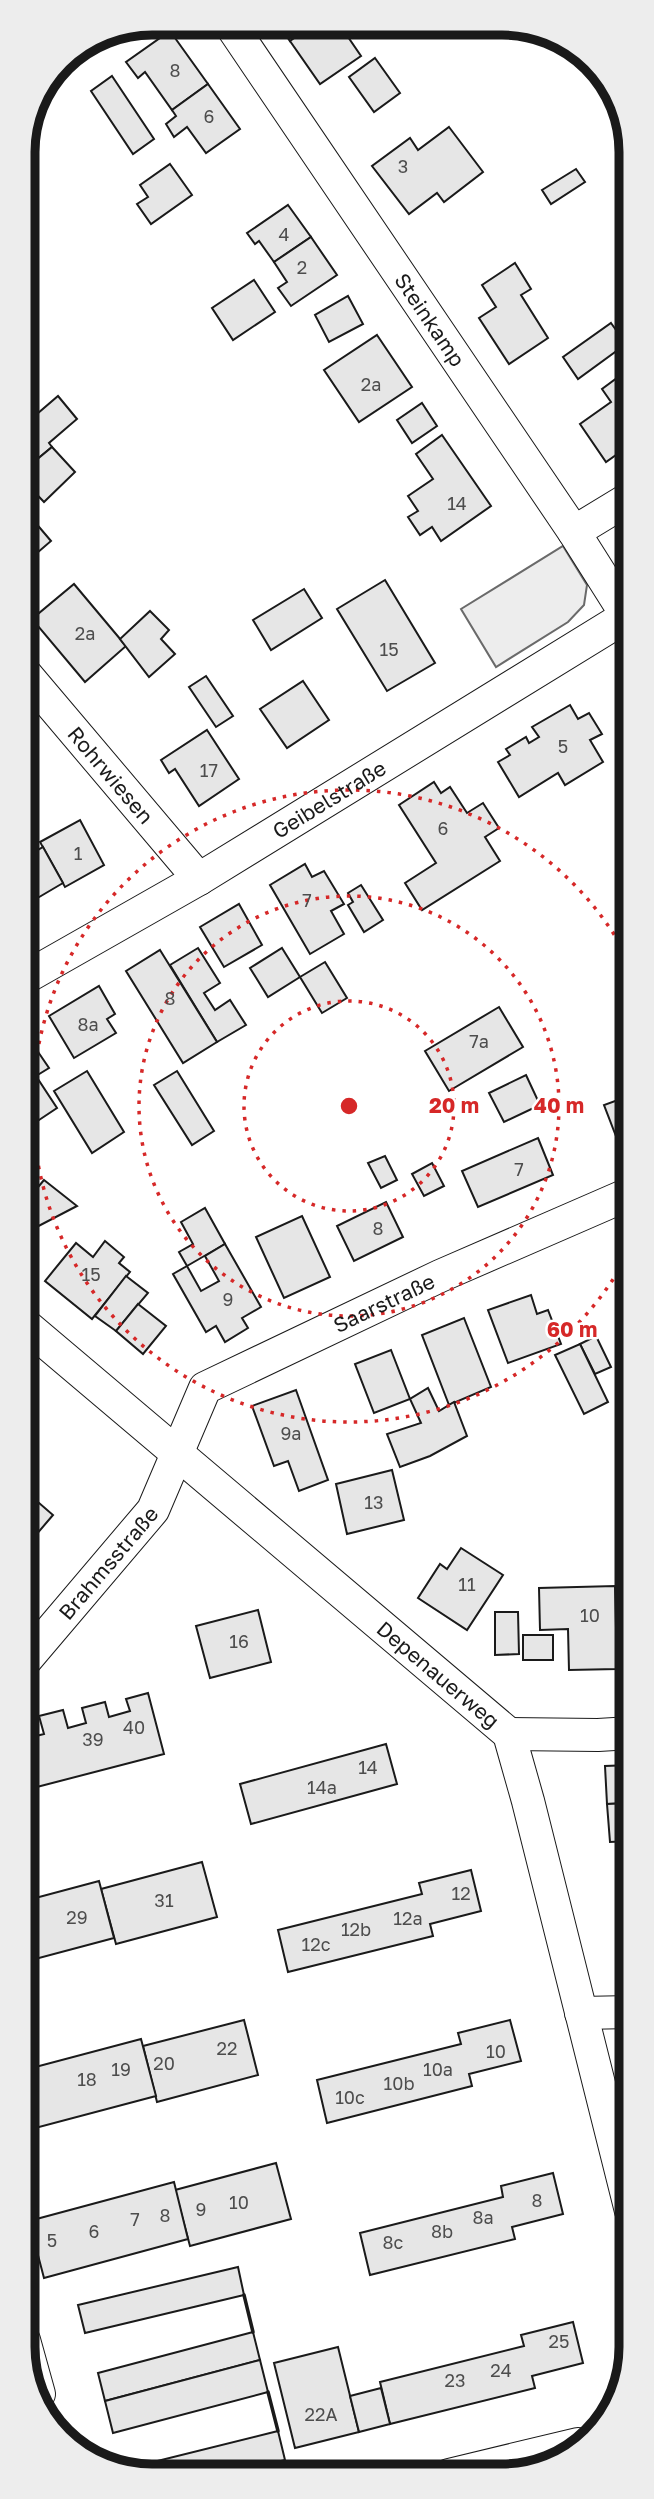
<svg xmlns="http://www.w3.org/2000/svg" width="654" height="2499" font-family="'Golos Text',sans-serif">
<rect width="100%" height="100%" fill="#fff"/>
<path fill="#ededed" stroke="#6a6a6a" stroke-width="2" d="M563,546L587,585L584,605L568,622L496,667L461,609Z"/>
<g fill="#e6e6e6" stroke="#1a1a1a" stroke-width="2">
<path d="M278,24L313,25L290,41Z"/>
<path d="M313,25H359L346,34L361,56L320,84L290,41Z"/>
<path d="M170,31L208,84L172,110L145,72L138,78L126,62Z"/>
<path d="M375,58L400,93L374,112L349,77Z"/>
<path d="M112,76L154,139L133,154L91,91Z"/>
<path d="M208,84L240,129L206,153L187,127L174,137L166,124L176,116L172,110Z"/>
<path d="M449,127L483,172L444,202L437,193L409,214L372,166L410,138L418,150Z"/>
<path d="M170,164L192,195L151,224L137,204L148,197L140,185Z"/>
<path d="M576,169L585,182L551,204L542,190Z"/>
<path d="M288,205L311,237L274,262L259,241L255,244L247,233Z"/>
<path d="M311,237L337,275L291,306L278,288L287,282L274,262Z"/>
<path d="M515,263L531,289L521,295L548,338L509,364L479,318L496,307L482,285Z"/>
<path d="M254,280L275,312L233,340L212,308Z"/>
<path d="M348,296L363,324L329,342L315,315Z"/>
<path d="M611,323L626,344L578,379L563,357Z"/>
<path d="M377,335L412,387L359,422L324,370Z"/>
<path d="M625,372L630,380V445L606,462L580,424L611,402L602,389Z"/>
<path d="M58,396L77,419L49,443L52,447L23,471V426Z"/>
<path d="M422,403L437,426L412,443L397,420Z"/>
<path d="M442,435L491,506L441,541L432,527L420,535L408,517L418,511L408,496L433,479L416,454Z"/>
<path d="M52,447L75,472L44,502L23,480V471Z"/>
<path d="M23,508L51,541L23,565Z"/>
<path d="M385,580L435,663L387,691L337,609Z"/>
<path d="M74,584L126,646L85,682L32,619Z"/>
<path d="M304,589L322,618L271,650L253,620Z"/>
<path d="M150,611L169,630L161,639L175,654L149,677L120,639Z"/>
<path d="M206,676L233,716L216,727L189,687Z"/>
<path d="M303,681L329,720L287,748L260,709Z"/>
<path d="M570,705L578,719L589,713L602,734L590,740L603,762L565,785L558,773L519,797L498,762L510,755L506,749L526,737L529,743L539,737L532,727Z"/>
<path d="M207,730L239,779L199,806L175,769L169,773L161,760Z"/>
<path d="M434,782L441,793L450,787L467,813L483,803L499,828L485,837L500,861L422,910L405,883L436,863L399,805Z"/>
<path d="M80,820L104,865L65,887L40,842Z"/>
<path d="M43,847L63,883L29,903L23,894V859Z"/>
<path d="M305,864L312,877L324,871L344,904L331,911L344,934L310,954L270,885Z"/>
<path d="M361,885L383,920L364,932L348,905L353,902L348,893Z"/>
<path d="M239,904L262,945L224,967L200,927Z"/>
<path d="M198,948L220,983L204,993L215,1010L230,1000L246,1025L217,1042L170,965Z"/>
<path d="M282,948L300,977L268,997L250,968Z"/>
<path d="M160,950L217,1042L183,1063L126,971Z"/>
<path d="M325,962L347,998L322,1013L300,977Z"/>
<path d="M99,986L115,1014L107,1019L116,1033L74,1058L49,1016Z"/>
<path d="M499,1007L523,1047L449,1091L425,1051Z"/>
<path d="M32,1043L49,1068L36,1076L57,1108L24,1130L23,1049Z"/>
<path d="M87,1071L124,1132L92,1153L54,1091Z"/>
<path d="M177,1071L214,1131L192,1145L154,1085Z"/>
<path d="M526,1075L540,1105L504,1122L489,1093Z"/>
<path d="M629,1096L630,1139L619,1144L604,1105Z"/>
<path d="M538,1138L553,1175L478,1207L462,1171Z"/>
<path d="M385,1156L397,1180L381,1188L368,1163Z"/>
<path d="M432,1163L444,1186L424,1196L412,1174Z"/>
<path d="M44,1180L77,1206L29,1231L23,1226V1205Z"/>
<path d="M386,1202L403,1237L354,1261L337,1226Z"/>
<path d="M205,1208L225,1244L187,1266L179,1252L193,1244L181,1222Z"/>
<path d="M302,1216L330,1277L284,1298L256,1237Z"/>
<path d="M105,1241L124,1257L119,1263L130,1272L92,1319L45,1281L76,1243L93,1257Z"/>
<path d="M225,1244L261,1307L242,1318L248,1328L225,1342L216,1326L206,1332L173,1274L187,1266L201,1291L219,1281L205,1256Z"/>
<path d="M631,1261V1277L625,1263Z"/>
<path d="M126,1276L148,1293L116,1331L95,1316Z"/>
<path d="M531,1295L537,1314L548,1310L561,1344L508,1363L488,1310Z"/>
<path d="M138,1304L166,1326L143,1354L116,1331Z"/>
<path d="M464,1318L491,1387L449,1405L422,1335Z"/>
<path d="M596,1336L611,1367L595,1374L580,1344Z"/>
<path d="M580,1344L608,1402L584,1414L555,1355Z"/>
<path d="M391,1350L410,1399L374,1413L355,1364Z"/>
<path d="M428,1388L439,1411L454,1402L467,1436L430,1456L400,1467L387,1434L421,1423L410,1399Z"/>
<path d="M296,1390L328,1480L299,1491L288,1461L274,1466L252,1406Z"/>
<path d="M392,1470L404,1520L347,1534L336,1484Z"/>
<path d="M24,1490L53,1515L24,1549Z"/>
<path d="M461,1548L503,1575L467,1630L418,1598L440,1564L447,1569Z"/>
<path d="M615,1586L617,1669L569,1670L568,1629L540,1630L539,1588Z"/>
<path d="M258,1610L271,1662L210,1678L196,1626Z"/>
<path d="M495,1612H518L519,1654L495,1655Z"/>
<rect x="523" y="1635" width="30" height="25"/>
<path d="M148,1693L164,1754L33,1788L24,1752V1739L44,1734L39,1716L63,1710L68,1728L86,1723L82,1708L105,1702L109,1717L130,1711L126,1699Z"/>
<path d="M386,1744L397,1784L251,1824L240,1784Z"/>
<path d="M631,1765V1803L607,1804L605,1766Z"/>
<path d="M631,1803V1841L610,1842L607,1804Z"/>
<path d="M202,1862L217,1917L116,1944L101,1889Z"/>
<path d="M471,1870L481,1911L430,1924L433,1936L288,1972L278,1930L422,1894L419,1883Z"/>
<path d="M99,1881L114,1938L24,1962V1901Z"/>
<path d="M620,1926H631V1982H625Z"/>
<path d="M244,2020L258,2075L157,2102L143,2046Z"/>
<path d="M510,2020L521,2061L469,2074L472,2086L327,2123L317,2080L461,2044L458,2033Z"/>
<path d="M631,2033V2080L620,2036Z"/>
<path d="M141,2039L156,2096L24,2131V2070Z"/>
<path d="M276,2163L291,2219L190,2246L175,2190Z"/>
<path d="M553,2173L563,2214L512,2227L515,2239L370,2275L360,2233L503,2197L501,2186Z"/>
<path d="M174,2182L188,2239L44,2278L29,2221Z"/>
<path d="M238,2267L244,2295L85,2333L78,2305Z"/>
<path d="M573,2322L583,2363L532,2376L535,2388L390,2424L380,2382L524,2346L521,2335Z"/>
<path d="M253,2332L260,2360L105,2401L98,2373Z"/>
<path d="M338,2347L359,2432L295,2448L274,2363Z"/>
<path d="M260,2360L268,2392L113,2433L105,2401Z"/>
<path d="M381,2388L390,2424L359,2432L350,2396Z"/>
<path d="M278,2431L285,2460L229,2474H126L121,2470Z"/>
</g>
<g fill="none" stroke-linecap="round" stroke-linejoin="round">
<defs>
<g id="street">
<path id="s1" d="M230,24L574,532L627,616"/>
<path d="M574,532L630,498"/>
<path id="s2" d="M23,671L199,879"/>
<path id="s3" d="M23,979L199,879L630,614"/>
<path id="s4" d="M23,1323L509,1734L528,1801L631,2211"/>
<path id="s5" d="M24,1662L153,1510L205,1388L440,1276L631,1193"/>
<path d="M509,1734L598,1735L631,1733"/>
<path d="M581,2013L631,2012"/>
<path d="M24,2340L39,2394"/>
<path d="M449,2475L578,2444"/>
</g>
</defs>
<use href="#street" stroke="#1a1a1a" stroke-width="34"/>
<use href="#street" stroke="#fff" stroke-width="32"/>
<g stroke="#1a1a1a" stroke-width="3.5">
<path d="M244,2295L253,2332"/>
<path d="M268,2392L278,2431"/>
</g>
</g>
<g fill="none" stroke="#d62828" stroke-width="3.5" stroke-dasharray="3.5 7">
<circle cx="349" cy="1106" r="105"/>
<circle cx="349" cy="1106" r="210"/>
<path d="M629 1252A316 316 0 1 1 629 960"/>
</g>
<g text-anchor="middle" dominant-baseline="central" stroke-width="5" stroke-linejoin="round" paint-order="stroke">
<g font-size="18" fill="#4d4d4d">
<text x="175" y="70">8</text>
<text x="209" y="116">6</text>
<text x="403" y="166">3</text>
<text x="284" y="234">4</text>
<text x="302" y="267">2</text>
<text x="371" y="384">2a</text>
<text x="457" y="503">14</text>
<text x="85" y="633">2a</text>
<text x="389" y="649">15</text>
<text x="563" y="746">5</text>
<text x="209" y="770">17</text>
<text x="443" y="828">6</text>
<text x="78" y="853">1</text>
<text x="307" y="900">7</text>
<text x="170" y="998">8</text>
<text x="88" y="1024">8a</text>
<text x="479" y="1041">7a</text>
<text x="519" y="1169">7</text>
<text x="378" y="1228">8</text>
<text x="91" y="1274">15</text>
<text x="228" y="1299">9</text>
<text x="291" y="1433">9a</text>
<text x="374" y="1502">13</text>
<text x="467" y="1584">11</text>
<text x="590" y="1615">10</text>
<text x="239" y="1641">16</text>
<text x="134" y="1727">40</text>
<text x="93" y="1739">39</text>
<text x="368" y="1767">14</text>
<text x="322" y="1787">14a</text>
<text x="461" y="1893">12</text>
<text x="164" y="1900">31</text>
<text x="77" y="1917">29</text>
<text x="408" y="1918">12a</text>
<text x="356" y="1929">12b</text>
<text x="316" y="1944">12c</text>
<text x="227" y="2048">22</text>
<text x="496" y="2051">10</text>
<text x="164" y="2063">20</text>
<text x="121" y="2069">19</text>
<text x="438" y="2069">10a</text>
<text x="87" y="2079">18</text>
<text x="399" y="2083">10b</text>
<text x="350" y="2097">10c</text>
<text x="537" y="2200">8</text>
<text x="239" y="2202">10</text>
<text x="201" y="2209">9</text>
<text x="165" y="2215">8</text>
<text x="483" y="2217">8a</text>
<text x="135" y="2219">7</text>
<text x="94" y="2231">6</text>
<text x="442" y="2231">8b</text>
<text x="52" y="2240">5</text>
<text x="393" y="2242">8c</text>
<text x="559" y="2341">25</text>
<text x="501" y="2370">24</text>
<text x="455" y="2380">23</text>
<text x="321" y="2414">22A</text>
</g>
<g font-size="21" fill="#1a1a1a" stroke="#fff">
<text stroke="none"><textPath href="#s1" startOffset="357">Steinkamp</textPath></text>
<text stroke="none"><textPath href="#s2" startOffset="136">Rohrwiesen</textPath></text>
<text stroke="none"><textPath href="#s3" startOffset="355">Geibelstraße</textPath></text>
<text stroke="none"><textPath href="#s5" startOffset="530">Saarstraße</textPath></text>
<text stroke="none"><textPath href="#s5" startOffset="130">Brahmsstraße</textPath></text>
<text stroke="none"><textPath href="#s4" startOffset="544">Depenauerweg</textPath></text>
</g>
</g>
<path d="M0 0H654V2499H0ZM152 35H502A117 117 0 0 1 619 152V2347A117 117 0 0 1 502 2464H152A117 117 0 0 1 35 2347V152A117 117 0 0 1 152 35Z" fill="#ededed" fill-rule="evenodd"/>
<path fill="none" stroke="#1a1a1a" stroke-width="9" d="M152 35H502A117 117 0 0 1 619 152V2347A117 117 0 0 1 502 2464H152A117 117 0 0 1 35 2347V152A117 117 0 0 1 152 35Z"/>
<circle cx="349" cy="1106" r="10" fill="#d62828" stroke="#fff" stroke-width="3.5"/>
<g font-size="21" text-anchor="middle" font-weight="bold" fill="#d62828" stroke="#fff" stroke-width="5" stroke-linejoin="round" paint-order="stroke">
<text x="454" y="1113">20 m</text>
<text x="559" y="1113">40 m</text>
<text x="572" y="1337">60 m</text>
</g>
</svg>
